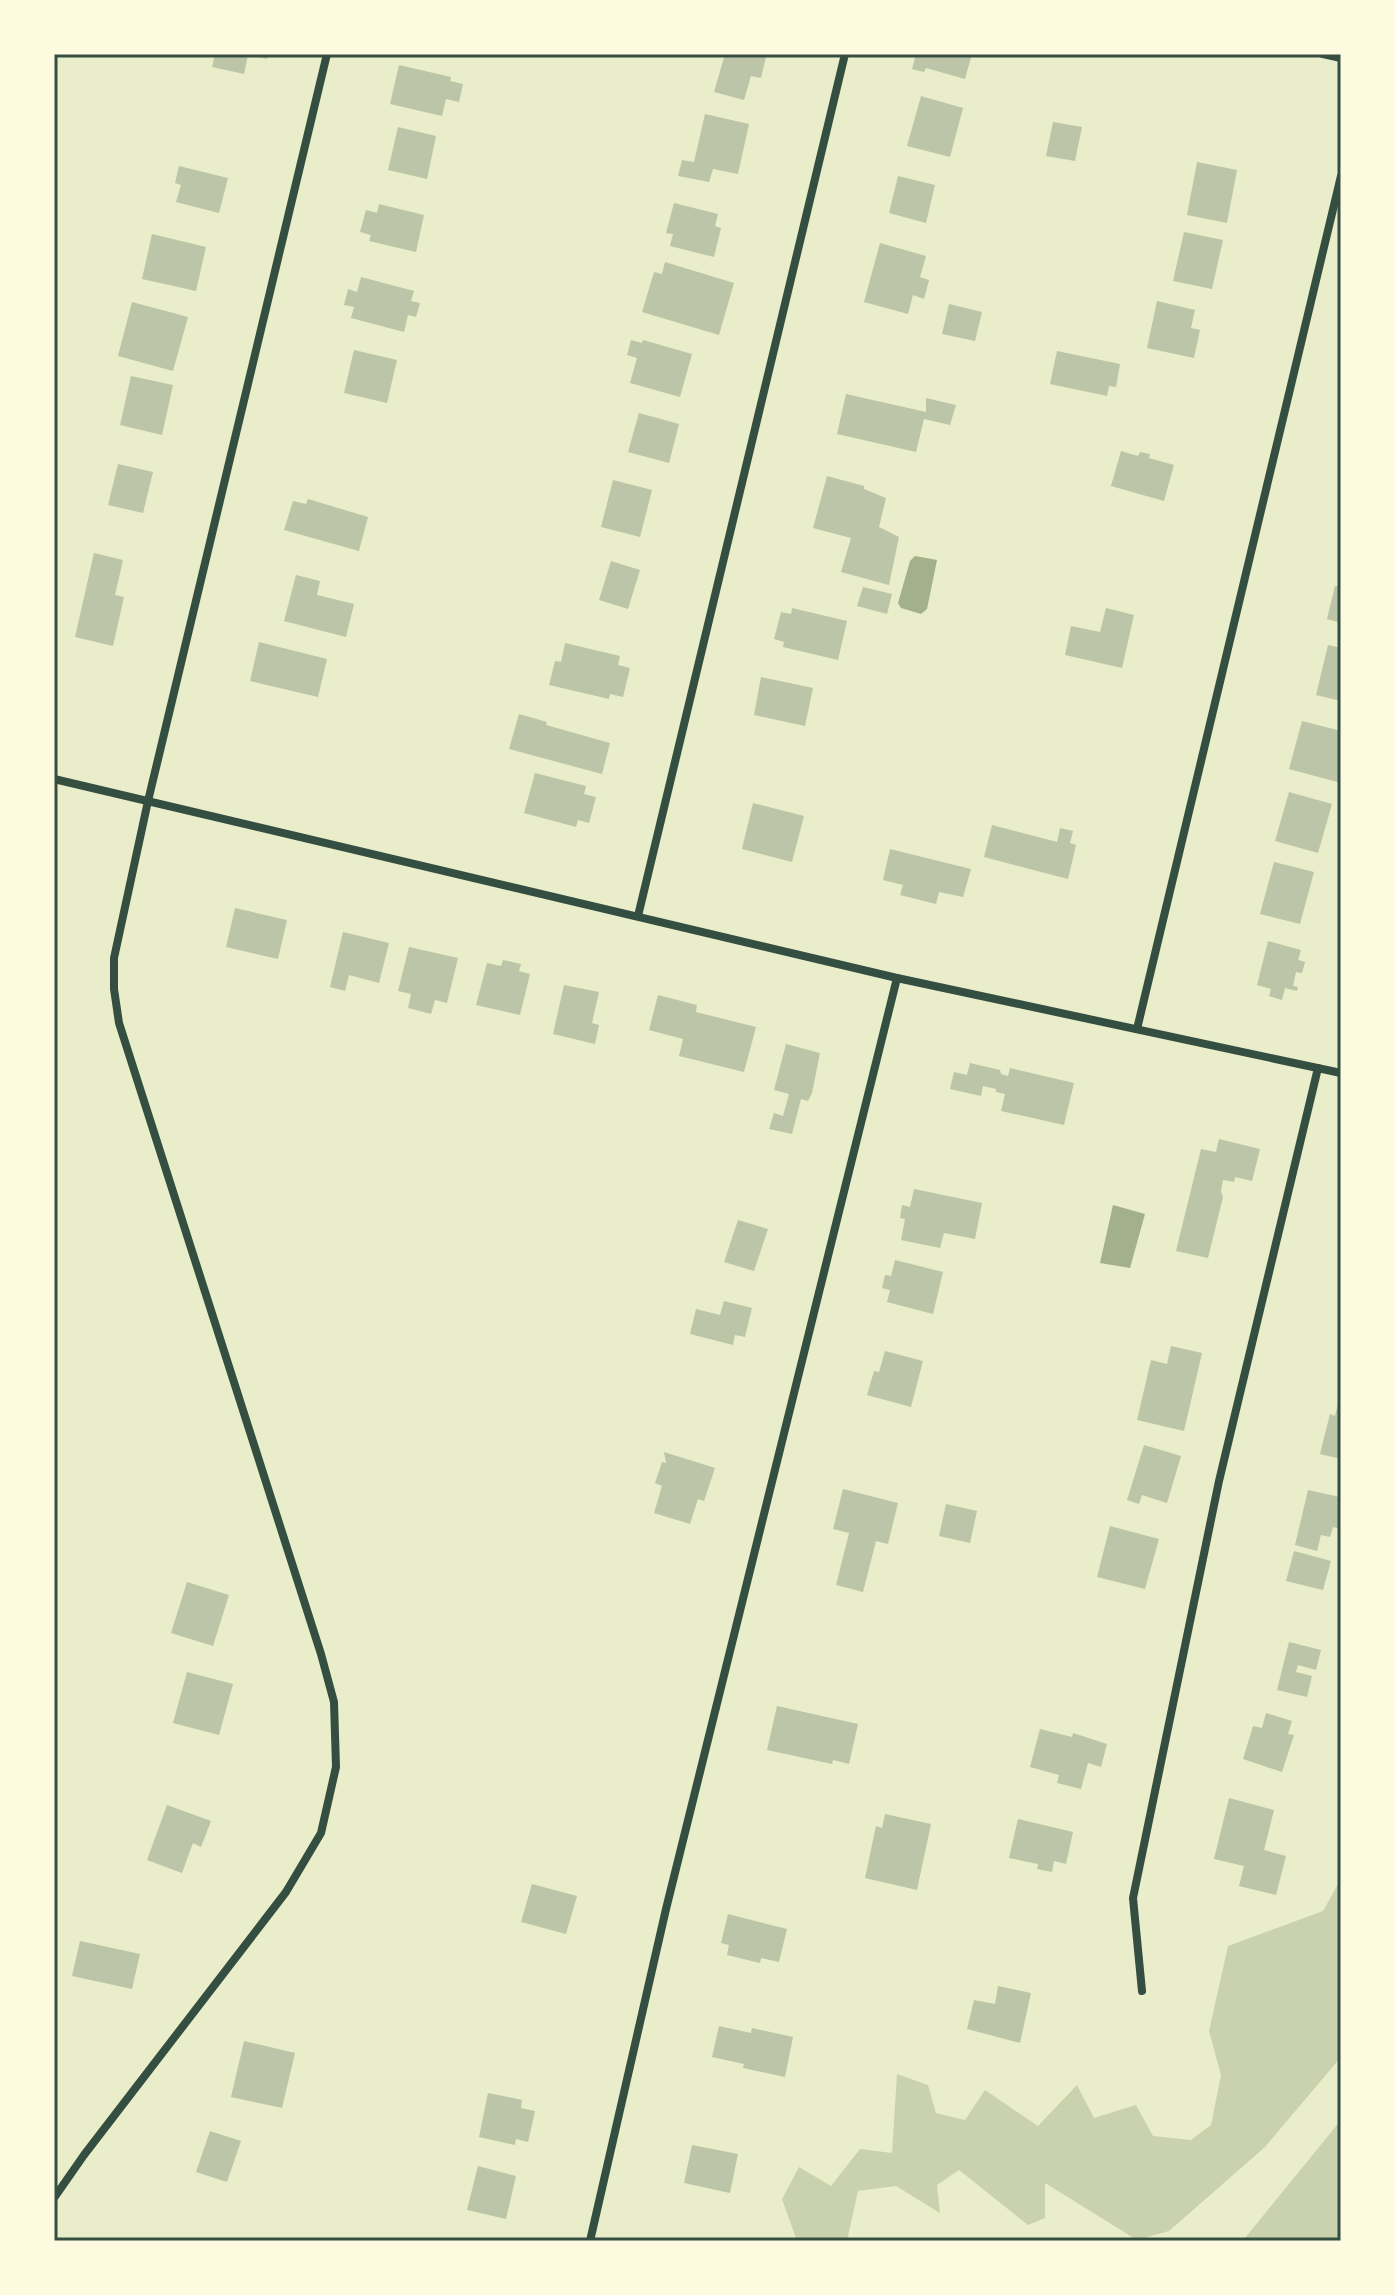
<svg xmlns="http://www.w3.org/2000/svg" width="1395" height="2295" font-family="'DM Sans',sans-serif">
<rect width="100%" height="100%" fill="#e9edc9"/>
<g fill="#cad2ad">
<path d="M1341,1879V2057L1265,2147L1169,2231L1137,2240L1045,2183V2218L1028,2225L959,2170L937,2185L940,2213L896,2186L858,2191L847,2241H797L782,2199L799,2167L831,2186L860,2149L892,2153L897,2074L928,2085L936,2113L965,2120L985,2090L1038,2126L1077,2085L1094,2118L1136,2105L1153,2136L1191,2140L1211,2125L1221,2075L1209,2031L1228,1946L1323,1911Z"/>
<path d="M1341,2120V2241H1242L1245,2238Z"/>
</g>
<g fill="#a3b18a">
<path d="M915,556L937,560L927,609L921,614L901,608L898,603L910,561Z"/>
<path d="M1113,1205L1145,1214L1130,1268L1100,1263Z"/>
</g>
<g fill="#bcc5a7">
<path d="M215,54H268L267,59L248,55L244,74L212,67Z"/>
<path d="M725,54H755L766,57L761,78L751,76L744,100L714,92Z"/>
<path d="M916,54H972L965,79L926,68L924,72L912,69Z"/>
<path d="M399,65L451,77L450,81L463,84L459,102L446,99L442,116L390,104Z"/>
<path d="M921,96L963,108L950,157L907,146Z"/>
<path d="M705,114L749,124L738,174L713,169L709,182L678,176L682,160L694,162Z"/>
<path d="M1053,122L1082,127L1075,161L1046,156Z"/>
<path d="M398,127L436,136L427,179L388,170Z"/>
<path d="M1197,162L1237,170L1227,223L1187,215Z"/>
<path d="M179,166L228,178L219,213L176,202L181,185L175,183Z"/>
<path d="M898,176L935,185L926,223L889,213Z"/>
<path d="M674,203L718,214L715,226L721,228L714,257L670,246L673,234L666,233Z"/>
<path d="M379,204L424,215L416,252L369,241L371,235L360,232L366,210L377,213Z"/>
<path d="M1184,232L1223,240L1212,289L1173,281Z"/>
<path d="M152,234L206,247L196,291L142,279Z"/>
<path d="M880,243L926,256L920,277L929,280L924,299L913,295L908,314L864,302Z"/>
<path d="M665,262L734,283L719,335L642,312L654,272L662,274Z"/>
<path d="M361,277L414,291L411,301L420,303L416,317L408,315L404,332L351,318L354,307L344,305L348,289L357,292Z"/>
<path d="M1157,301L1195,310L1191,328L1200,330L1194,358L1147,348Z"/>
<path d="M132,302L188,317L173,371L118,356Z"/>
<path d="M949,304L982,312L975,341L942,334Z"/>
<path d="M631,340L642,343L643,340L692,354L680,397L630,383L637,358L627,355Z"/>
<path d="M354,350L397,360L387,403L344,393Z"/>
<path d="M1057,351L1120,364L1116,387L1109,386L1107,396L1050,384Z"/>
<path d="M131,376L173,385L162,435L120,425Z"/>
<path d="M846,394L926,412V398L956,405L950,425L924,419L916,452L837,434Z"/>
<path d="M639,413L679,424L669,463L628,452Z"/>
<path d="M1121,451L1138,456L1140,452L1150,454L1149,458L1174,465L1164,501L1111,486Z"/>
<path d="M118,464L153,472L143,513L108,505Z"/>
<path d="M827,476L864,486V489L886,498L879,527L899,537L889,585L841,572L851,538L813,528Z"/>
<path d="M613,480L652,490L640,537L601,527Z"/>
<path d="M308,499L368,517L359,551L284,530L293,501L306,504Z"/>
<path d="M94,553L123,560L115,595L124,597L113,646L75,637Z"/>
<path d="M611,561L640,570L628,609L599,600Z"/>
<path d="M296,575L320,581L317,595L354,604L346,637L284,621Z"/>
<path d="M1335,586H1341V623L1327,619Z"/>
<path d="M863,587L892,594L887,614L857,606Z"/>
<path d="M792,608L847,621L838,660L783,647L784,642L774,639L781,612L791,614Z"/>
<path d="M1106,608L1134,615L1122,668L1065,655L1071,626L1100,632Z"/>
<path d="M259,642L327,659L318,697L250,681Z"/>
<path d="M565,643L620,656L618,665L630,668L623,697L610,694L609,699L549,685L555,661L561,662Z"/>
<path d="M1328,645L1341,648V701L1316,695Z"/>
<path d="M761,677L813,688L805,726L754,715Z"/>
<path d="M519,714L547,722L546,725L610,743L602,774L509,749Z"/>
<path d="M1302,721L1341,731V783L1289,769Z"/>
<path d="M535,773L586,786L584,794L596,797L589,823L578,820L576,827L524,813Z"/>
<path d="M1289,792L1332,804L1318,853L1275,841Z"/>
<path d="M753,803L804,816L792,862L742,849Z"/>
<path d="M992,825L1057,842L1060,828L1073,831L1070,843L1076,845L1068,879L984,857Z"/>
<path d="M890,849L971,869L963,897L939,892L936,904L900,895L903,885L883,880Z"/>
<path d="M1274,862L1314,872L1300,924L1260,914Z"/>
<path d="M235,908L287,920L278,959L226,947Z"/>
<path d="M343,932L389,943L379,983L349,975L345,991L330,987Z"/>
<path d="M1268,941L1301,950L1298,960L1305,962L1302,973L1296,972L1293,986L1298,987L1297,991L1285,988L1282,1000L1269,996L1271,989L1257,985Z"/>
<path d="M409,947L458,958L447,1003L435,1000L431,1014L408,1008L411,994L398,991Z"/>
<path d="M503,960L521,964L519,971L530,974L520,1015L476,1005L487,963L501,966Z"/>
<path d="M564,985L599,992L592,1023L599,1025L595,1044L553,1034Z"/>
<path d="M658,995L697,1005L696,1012L756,1027L744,1072L679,1056L683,1039L649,1030Z"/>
<path d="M786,1044L820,1053L812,1093L808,1101L801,1099L792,1134L769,1129L774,1113L783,1116L789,1094L774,1090Z"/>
<path d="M970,1063L1000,1070L1001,1074L1008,1076L1010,1068L1074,1083L1064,1125L1001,1111L1005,1094L996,1092V1089L983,1086L981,1096L950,1089L954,1072L967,1075Z"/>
<path d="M1219,1139L1260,1149L1252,1181L1235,1177L1234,1182L1223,1180L1221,1191L1223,1197L1208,1258L1176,1251L1201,1149L1216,1152Z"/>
<path d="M914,1189L982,1203L975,1239L944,1233L940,1248L901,1240L905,1219L900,1218L902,1205L910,1207Z"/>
<path d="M738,1220L768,1229L754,1271L724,1262Z"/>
<path d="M895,1260L943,1272L933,1314L887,1302L890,1290L882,1288L885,1275L891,1276Z"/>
<path d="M724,1301L752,1308L745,1337L735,1335L733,1345L690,1334L696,1309L720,1315Z"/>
<path d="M1171,1346L1202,1353L1184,1431L1137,1420L1151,1360L1167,1364Z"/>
<path d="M885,1351L923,1361L911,1407L867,1395L874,1371L879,1372Z"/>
<path d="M1340,1395H1341V1459L1320,1454L1330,1414L1335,1416Z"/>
<path d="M1144,1445L1181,1456L1167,1503L1142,1495L1139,1504L1127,1500Z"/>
<path d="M664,1452L715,1468L704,1501L698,1499L690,1524L654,1513L662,1486L655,1483L662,1462L666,1463Z"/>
<path d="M843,1489L898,1503L888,1544L876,1541L863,1592L836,1585L849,1533L833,1529Z"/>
<path d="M1308,1490L1340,1497L1337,1504L1341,1505V1529L1333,1527L1330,1537L1321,1535L1317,1551L1295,1545Z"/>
<path d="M946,1504L977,1511L970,1543L939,1536Z"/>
<path d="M1110,1526L1159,1539L1145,1589L1097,1577Z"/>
<path d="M1294,1551L1331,1561L1323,1590L1286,1581Z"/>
<path d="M187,1582L229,1595L213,1646L171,1633Z"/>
<path d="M1289,1642L1321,1650L1316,1670L1298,1665L1296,1672L1312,1676L1307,1697L1277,1690Z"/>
<path d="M187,1672L233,1684L219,1735L173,1723Z"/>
<path d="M777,1706L858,1724L849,1764L833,1760L832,1764L767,1750Z"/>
<path d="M1266,1713L1292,1721L1288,1734L1294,1735L1282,1772L1243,1759L1253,1726L1262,1728Z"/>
<path d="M1040,1729L1072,1737L1073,1733L1107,1744L1101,1767L1088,1763L1081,1789L1057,1783L1059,1775L1030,1767Z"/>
<path d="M1229,1798L1274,1810L1264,1850L1286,1856L1276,1895L1239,1886L1244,1866L1214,1859Z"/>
<path d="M167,1805L211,1821L201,1847L193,1843L182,1873L147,1860Z"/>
<path d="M885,1814L931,1824L917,1890L865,1878L876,1826L882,1828Z"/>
<path d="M1018,1819L1073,1832L1066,1864L1054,1861L1052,1872L1037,1869L1038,1864L1009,1858Z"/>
<path d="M532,1884L577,1896L566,1934L521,1922Z"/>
<path d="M728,1914L787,1929L779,1962L761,1958L760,1963L727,1955L729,1945L721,1943Z"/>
<path d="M80,1941L140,1954L132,1989L72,1976Z"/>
<path d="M998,1986L1031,1993L1020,2043L967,2029L974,2000L995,2004Z"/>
<path d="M719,2026L751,2033L752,2028L793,2037L785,2077L743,2068L744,2064L712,2057Z"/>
<path d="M244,2041L295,2053L282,2108L231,2097Z"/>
<path d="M488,2093L522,2100L521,2108L535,2111L528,2142L516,2139L515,2145L479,2137Z"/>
<path d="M210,2131L241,2141L227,2182L196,2172Z"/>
<path d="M692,2145L738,2154L730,2193L684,2183Z"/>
<path d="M478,2166L516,2176L506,2219L467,2210Z"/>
</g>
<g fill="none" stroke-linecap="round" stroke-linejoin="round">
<g stroke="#344e41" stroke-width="8">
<path d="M1323,54L1341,58"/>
<path d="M54,779L897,978L1341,1073"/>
<path d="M638,916L845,54"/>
<path d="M1137,1029L1341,176"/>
<path d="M1142,1991L1133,1898L1219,1481L1318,1068"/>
<path d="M54,2198L84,2155L286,1892L321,1833L336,1767L334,1702L321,1654L119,1023L114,989V958L148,801L327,54"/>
<path d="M590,2241L666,1909L897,978"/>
</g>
</g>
<rect width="1395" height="2295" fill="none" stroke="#fefae0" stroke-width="112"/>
<rect x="56" y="56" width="1283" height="2183" fill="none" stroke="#344e41" stroke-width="3"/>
</svg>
